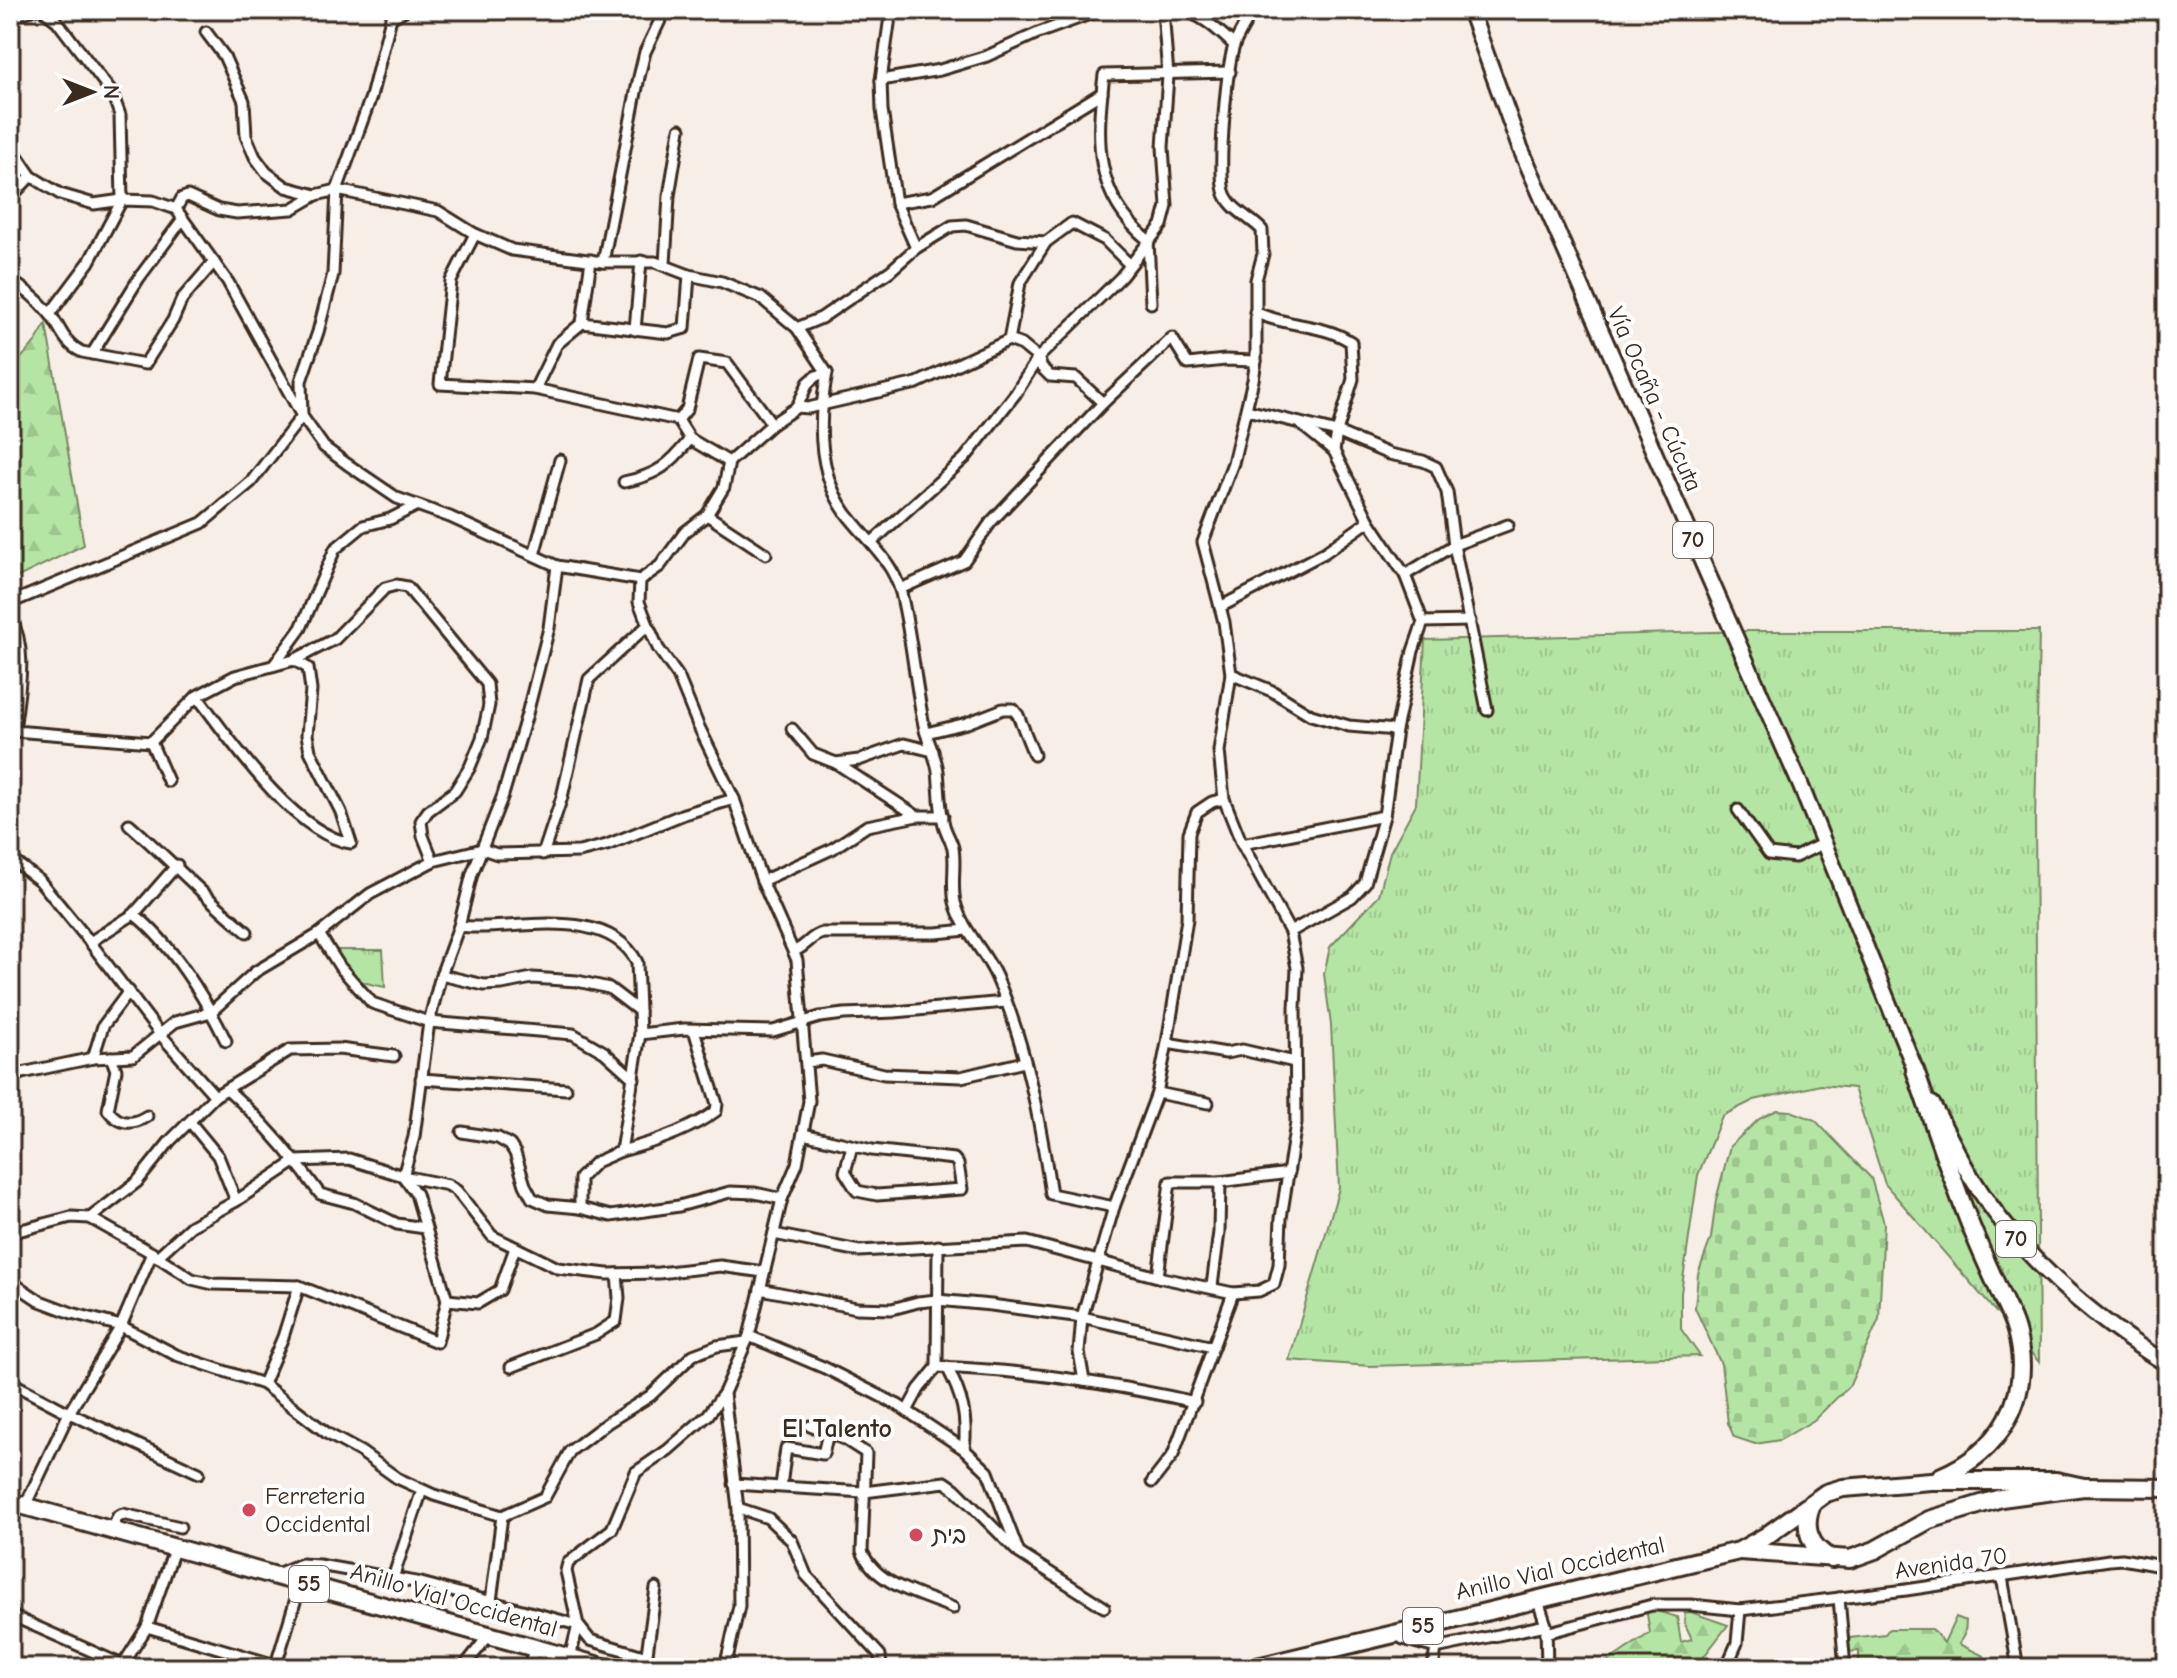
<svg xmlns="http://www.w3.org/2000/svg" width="2177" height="1678" font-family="'Comic Neue','Playpen Sans Hebrew',sans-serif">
<defs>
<pattern id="grass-tufts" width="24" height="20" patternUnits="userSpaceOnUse" patternTransform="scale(2)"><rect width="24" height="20" fill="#b5e5a5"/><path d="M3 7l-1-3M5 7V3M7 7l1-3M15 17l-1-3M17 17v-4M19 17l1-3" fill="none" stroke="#9dc58e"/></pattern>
<pattern id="forest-firs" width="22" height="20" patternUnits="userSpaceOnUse" patternTransform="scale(2)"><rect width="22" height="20" fill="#b5e5a5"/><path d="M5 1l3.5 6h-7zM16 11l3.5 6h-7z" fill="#9dc58e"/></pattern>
<pattern id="cemetery-stones" width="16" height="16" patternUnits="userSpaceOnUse" patternTransform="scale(2)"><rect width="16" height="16" fill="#b5e5a5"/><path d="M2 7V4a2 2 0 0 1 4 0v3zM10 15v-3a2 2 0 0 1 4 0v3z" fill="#9dc58e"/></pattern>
</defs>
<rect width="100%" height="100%" fill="#f8eee8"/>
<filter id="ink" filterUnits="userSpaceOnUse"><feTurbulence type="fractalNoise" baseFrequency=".0125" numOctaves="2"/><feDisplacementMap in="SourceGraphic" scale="16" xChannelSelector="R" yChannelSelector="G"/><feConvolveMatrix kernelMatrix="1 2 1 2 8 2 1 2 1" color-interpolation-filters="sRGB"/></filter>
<g filter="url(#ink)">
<g fill="url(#grass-tufts)" stroke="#788862" stroke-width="2">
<path d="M1747,631H2039L2035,822L2039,1362L1885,1184L1854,1088L1821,1085L1754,1100L1722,1116L1698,1175L1681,1293V1329L1700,1356L1370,1366L1289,1360L1339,1188L1331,1025L1324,974L1330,947L1379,895L1390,852L1416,804L1425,640Z"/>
<path d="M335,950H383L385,987C354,981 349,979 335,950Z"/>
</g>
<g fill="url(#forest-firs)" stroke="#788862" stroke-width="2">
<path d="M46,324L84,545L10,581V371L36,341Z"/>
<path d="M1646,1608L1677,1617L1681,1642L1692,1639L1684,1622L1685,1610L1728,1625L1695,1668H1598L1650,1633Z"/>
<path d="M1956,1617L1966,1621L1965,1634L1959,1644L1984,1656L1983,1668H1849L1859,1661V1651L1846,1652L1850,1638L1885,1634L1889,1629H1932L1944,1643Z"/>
</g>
<path fill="url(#cemetery-stones)" stroke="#788862" stroke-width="2" d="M1777,1110L1791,1111L1815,1120L1871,1178L1884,1223L1879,1319L1850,1385L1814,1420L1780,1440L1755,1444L1734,1437L1728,1423L1721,1364L1695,1308L1698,1274L1711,1238L1716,1200L1730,1146L1759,1119Z"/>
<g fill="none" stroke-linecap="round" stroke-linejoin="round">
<defs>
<g id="street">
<path d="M43,10L57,21L112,93L120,115L122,200L89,262L50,314"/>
<path d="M891,10L881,80L882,110L896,203L916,248"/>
<path d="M1176,10C1200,12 1217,29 1234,45"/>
<path d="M10,17L32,10"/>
<path d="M206,32L224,56L244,101L246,136L255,157L266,172L286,187L316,195L337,190L438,211L475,234L512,250L603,262H655L689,275L722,282L761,298L797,328L827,373C818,419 817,473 846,513C865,538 893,561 901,593C912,638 915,685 925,730C929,744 936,757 938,771C940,789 939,807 944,825C946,833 951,840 953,848C956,866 951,884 955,902C962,930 985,951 996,976C1026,1044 1040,1121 1051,1194L1114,1207"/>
<path d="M881,80L940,70L987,56L1038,33L1101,10"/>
<path d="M10,145L31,176L60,194L94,204L122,200L153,201L176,209L228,282L302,416L324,447L347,464L397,498L450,517L557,566L640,580L660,566L685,532L707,515L724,487L729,462L772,424L797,407L808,383L816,376L827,373"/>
<path d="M10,198L31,176"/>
<path d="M896,203L932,197L1102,93"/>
<path d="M176,209L182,198L188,196L219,210L237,213L292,209L316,195"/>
<path d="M475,234L451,281L440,384L535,389L678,420L687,409L699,359L727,363L772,424"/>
<path d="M603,262L639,77L645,52L665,10"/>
<path d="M665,264L669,196L680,129"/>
<path d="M10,281C25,288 39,301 50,314C61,328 64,344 82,352L145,364L173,320L182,299L214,262"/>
<path d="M1151,303L1148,240C1093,195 1096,139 1104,75L1230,72"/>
<path d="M1255,312C1285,327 1323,323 1351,342L1353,379L1337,432L1334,451"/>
<path d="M582,323L668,333L685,328L689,275"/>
<path d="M797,328L821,318L890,271L916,248L952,226L966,225L1017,240L1046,242L1072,223L1105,240L1129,264"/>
<path d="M635,330L641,261"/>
<path d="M1009,340L1020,283L1046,242"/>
<path d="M92,354L139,278L182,220"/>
<path d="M535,389L557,344L582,323L591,260"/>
<path d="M797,407L808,408L917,383L1009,340L1022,345L1038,358L1042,368L1050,376L1076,378L1103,403"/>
<path d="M1247,410L1337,432L1389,454L1423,461L1436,467L1447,492L1454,545L1487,710"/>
<path d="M678,420L690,439"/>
<path d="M624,482C657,475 670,465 690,439L729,462"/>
<path d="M707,515L766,554"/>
<path d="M872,542L965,458L1016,393L1038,358L1121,277L1162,225L1167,206L1163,147L1168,76L1163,10"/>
<path d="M534,555L560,460"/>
<path d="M1405,575L1454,545L1508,525"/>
<path d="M900,589L964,561L991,522L1103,403L1172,338L1188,364L1225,360L1256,361"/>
<path d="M10,603L202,523L251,482L302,416L301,381L318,332L333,274L337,190L371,97L391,18L405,10"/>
<path d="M1220,607L1324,553L1369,521"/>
<path d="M10,616C29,651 18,693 14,731L10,737"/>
<path d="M1423,622L1470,621"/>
<path d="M274,665L301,628L335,549L363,526L390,519L416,506"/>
<path d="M1231,674L1272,691L1311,715L1349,726L1396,730"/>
<path d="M197,696C230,740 295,835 351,843L341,812L310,751L307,735L311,690L308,668L294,660"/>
<path d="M792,729L813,754L836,763L859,760L904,744L933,751"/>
<path d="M14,731L151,742L197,696L235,676L294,660L335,639L385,588L396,585L407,587L487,684L489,705L482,738L470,767L455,791L428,811L421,821L423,836L433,861"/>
<path d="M926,733L967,723L1003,709H1013L1018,715L1034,755"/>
<path d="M151,742L168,781"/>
<path d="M836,763L917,816H943"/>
<path d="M1738,810L1769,854L1795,857L1824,843"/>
<path d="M129,824C169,859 206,898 247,932"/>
<path d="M1242,844L1384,816"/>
<path d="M543,854L562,797L589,679L648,625"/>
<path d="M10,858L40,881L90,942L160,1034L215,1096"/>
<path d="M762,881L832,849L867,826L917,816"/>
<path d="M134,914C172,944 205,998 226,1041"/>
<path d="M459,926C510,933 605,902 637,962L640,1034L621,1151L596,1162L580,1178V1208"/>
<path d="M1290,932L1352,897L1365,883L1384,816L1396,730L1413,651L1423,622L1405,575L1369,521L1334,451L1299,423"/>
<path d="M319,934L340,967L372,1003L429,1022L573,1034L604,1052L634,1079"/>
<path d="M90,942L134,914L177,865"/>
<path d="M794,951C806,947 810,936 823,933H936L967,930"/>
<path d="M441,975L484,985L502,984L532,978L577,981L609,988L639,1011"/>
<path d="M640,1034L684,1029L773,1031L820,1017L844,1014L895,1012L1005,1002"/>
<path d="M1167,1043L1226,1053L1242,1050L1295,1062"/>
<path d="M111,1057L116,1070L108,1110C118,1124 132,1126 147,1116"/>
<path d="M93,1058L103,1026L129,991"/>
<path d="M807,1062L822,1060L884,1074L961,1077L1024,1062"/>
<path d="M10,1078L22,1073L93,1058L133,1056L175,1022L211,1012L255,972L319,934L370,894L433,861L482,849L497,854L579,852L607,845L684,814L734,799"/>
<path d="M421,1079L566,1089"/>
<path d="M227,1089C263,1121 292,1155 320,1194L354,1203L397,1224L425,1228"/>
<path d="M1157,1093L1208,1103"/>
<path d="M190,1122L218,1156L236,1201"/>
<path d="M462,1132L498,1138L510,1145L515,1153L525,1185L532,1198L548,1205L580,1208L611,1216L679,1206L730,1192L755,1193L782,1199"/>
<path d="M803,1134L872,1150L954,1159L958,1164L962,1189L877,1195L857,1191L845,1172L852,1146"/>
<path d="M621,1151C652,1143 690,1130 716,1111L717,1104L694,1030"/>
<path d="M90,1218L137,1182L170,1141L215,1096L290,1050L339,1049L394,1056"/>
<path d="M10,1233L71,1217L90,1218L152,1253L192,1279L213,1284L299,1286L437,1342L447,1300L416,1194L403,1176L414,1137L429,1022L441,975L459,926L472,874L503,795L527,714L549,628L557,566"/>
<path d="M774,1234L859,1251L1027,1242L1158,1277L1233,1293L1259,1291L1274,1284L1279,1265L1281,1218L1296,1123L1295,1008L1297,968L1290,932L1242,844L1224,799L1219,751L1231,674L1224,622L1203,542L1233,463L1253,380L1256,361V280L1263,254L1262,230C1250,217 1229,209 1224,191C1218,167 1226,66 1235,43C1240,32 1247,21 1253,10"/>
<path d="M157,1257L191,1226L236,1201L296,1161L349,1159L403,1176L448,1185L457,1191L492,1236L558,1268L607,1274L659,1273L720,1266L764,1272"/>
<path d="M1158,1277L1170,1182H1220L1289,1173"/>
<path d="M10,1281L40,1301L72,1313L121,1326L176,1355L263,1384L328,1434L361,1452L397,1478L434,1495L502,1516L545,1497L570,1451L607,1423L650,1396L693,1355L717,1346L746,1342"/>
<path d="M1212,1286L1219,1232L1220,1182"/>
<path d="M760,1289L857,1308L892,1309L918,1302L937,1300L991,1305L1082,1317L1213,1347"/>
<path d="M447,1300L478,1303L500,1290L515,1248"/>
<path d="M749,1336L825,1368L898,1405L964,1449L988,1472L1019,1553L1104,1607"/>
<path d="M511,1367L596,1334L616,1321L619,1298L617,1274"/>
<path d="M937,1367C1024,1370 1109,1383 1195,1402"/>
<path d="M947,1367C962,1395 968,1418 964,1449"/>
<path d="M1084,1381L1079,1352L1082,1317L1114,1207L1157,1093L1167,1043L1187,919L1189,833L1197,812L1212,802L1224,799"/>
<path d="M10,1382L69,1413L199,1473"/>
<path d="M263,1384L283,1337L299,1286"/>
<path d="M724,1394L738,1508L739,1606L725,1668"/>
<path d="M907,1411L919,1389L937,1367L938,1246"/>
<path d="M810,1426L844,1439L866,1453L862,1551C875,1585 922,1595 953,1608"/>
<path d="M1152,1482L1173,1455L1233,1293"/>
<path d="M734,1484L864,1492L945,1482L955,1489L1017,1551"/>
<path d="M781,1486L786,1448L823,1454L828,1433"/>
<path d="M25,1506L69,1413L121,1326L152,1253"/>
<path d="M738,1508L768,1518L792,1541L806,1575L880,1655L881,1668"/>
<path d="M111,1530L118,1516L123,1514L180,1527"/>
<path d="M277,1574L301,1564L319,1565L421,1583L578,1625L590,1640L647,1657"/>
<path d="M2002,1577L2018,1668"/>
<path d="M393,1578L422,1490"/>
<path d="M1537,1598L1546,1625L1547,1668"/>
<path d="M1839,1598L1845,1668"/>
<path d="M491,1601L502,1516"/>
<path d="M10,1615L125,1666"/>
<path d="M147,1627L285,1668"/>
<path d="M1546,1633L1652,1605H1691L1740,1610L1906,1590L2109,1560L2122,1559L2167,1567"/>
<path d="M1395,1634L1403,1639L1436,1648L1546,1625"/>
<path d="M570,1658L578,1625L566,1571L568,1563L612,1529L636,1472L668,1450L708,1415L724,1393L749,1336L782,1199L797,1164L809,1101L797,960L762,881L734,799L698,725L678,676L658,648L648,625L639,602L640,580"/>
<path d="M121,1668L147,1627L175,1547"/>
<path d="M275,1668L301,1582"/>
<path d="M463,1668L489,1635"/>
<path d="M528,1668L535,1648"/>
<path d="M645,1668L656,1588"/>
<path d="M1433,1668L1436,1648"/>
<path d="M1726,1668L1737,1643L1740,1610"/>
</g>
<g id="primary">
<path d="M1470,10L1519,145L1800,784L1919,1079"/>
<path d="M1932,1104C1945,1127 1956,1152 1970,1175C2018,1255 2088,1315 2167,1364"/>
</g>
<g id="highway">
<path d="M1915,1070C1932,1120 1949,1170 1968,1219C1977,1242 1987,1264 1997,1286C2003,1301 2012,1316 2016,1331C2034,1397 2000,1452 1940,1477"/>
<path d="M10,1502L607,1668"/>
<path d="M1813,1502C1802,1525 1808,1547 1832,1559"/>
<path d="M1740,1551L1850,1559L1875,1550L1929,1520L2001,1498L2084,1487L2167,1488"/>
<path d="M1253,1668L1739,1551L1766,1536L1826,1493L1843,1488L1931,1481H2056L2084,1487"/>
</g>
</defs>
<use href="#street" stroke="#3b2a1e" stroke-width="15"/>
<use href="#primary" stroke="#3b2a1e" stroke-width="20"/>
<use href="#highway" stroke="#3b2a1e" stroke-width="22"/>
<use href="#street" stroke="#fff" stroke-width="9"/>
<use href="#primary" stroke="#fff" stroke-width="14"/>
<use href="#highway" stroke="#fff" stroke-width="16"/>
</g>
</g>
<g fill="#d1495b" stroke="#fff" stroke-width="3">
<circle cx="249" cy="1510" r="8"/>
<circle cx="916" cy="1535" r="8"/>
</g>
<g text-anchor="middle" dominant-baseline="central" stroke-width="8" stroke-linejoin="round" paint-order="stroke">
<g fill="#fff" stroke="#766a62" stroke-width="2">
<rect x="1673" y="522" width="40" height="36" rx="6"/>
<rect x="1996" y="1221" width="40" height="36" rx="6"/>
<rect x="289" y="1566" width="40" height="36" rx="6"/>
<rect x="1403" y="1608" width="40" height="36" rx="6"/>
</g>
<g font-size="22" font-weight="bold" fill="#3b2a1e">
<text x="1693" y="540">70</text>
<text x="2016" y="1239">70</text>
<text x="309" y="1584">55</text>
<text x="1423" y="1626">55</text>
</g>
<g font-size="24" fill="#3b2a1e" stroke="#fff">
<text transform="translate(1655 399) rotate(66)">Vía Ocaña - Cúcuta</text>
<text transform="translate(1951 1563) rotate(-8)">Avenida 70</text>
<text transform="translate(1560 1568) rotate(-13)">Anillo Vial Occidental</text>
<text transform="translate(454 1600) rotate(16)">Anillo Vial Occidental</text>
</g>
<g font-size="24" fill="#3b2a1e" stroke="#fff" text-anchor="start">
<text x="265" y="1496">Ferreteria<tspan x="265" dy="28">Occidental</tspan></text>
<text x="932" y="1535">בית</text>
</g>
<g font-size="26" font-weight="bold" fill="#3b2a1e" stroke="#fff">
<text x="837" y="1429">El Talento</text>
</g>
</g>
<rect width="2177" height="1678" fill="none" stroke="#fff" stroke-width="40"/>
<rect x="20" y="20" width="2137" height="1638" fill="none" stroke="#3b2a1e" stroke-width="3" filter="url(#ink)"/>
<g transform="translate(92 92) rotate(90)" stroke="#ffffff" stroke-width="6" paint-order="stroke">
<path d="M0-6L14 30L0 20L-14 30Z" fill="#3b2a1e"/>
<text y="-12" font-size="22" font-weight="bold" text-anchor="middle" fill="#3b2a1e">N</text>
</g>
</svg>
